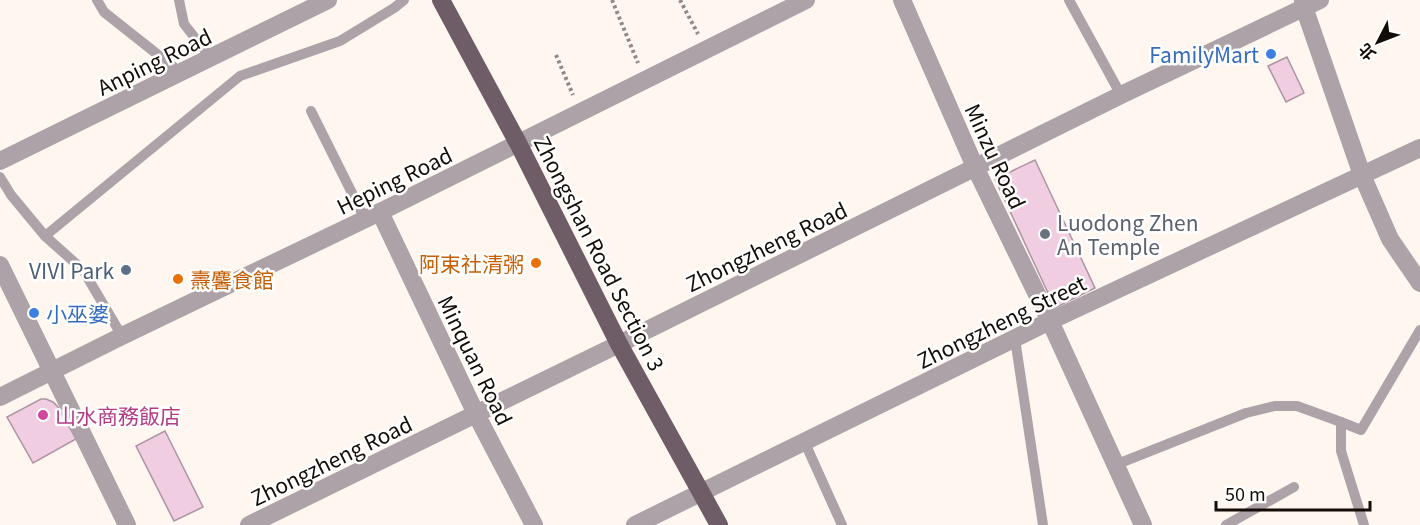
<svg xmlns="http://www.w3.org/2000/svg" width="1420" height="525" font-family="Georgia,'Noto Sans TC',serif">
<rect width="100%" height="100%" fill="#fff6ef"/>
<g fill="#f1cde1" stroke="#ac94a1" stroke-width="1.5">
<path d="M1287,57L1304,93L1286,102L1268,66Z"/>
<path d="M1035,160L1095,288L1055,308L995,179Z"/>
<path d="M41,399H46L53,402L58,407L76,439L33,463L7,417Z"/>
<path d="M165,431L203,507L174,521L136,446Z"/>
</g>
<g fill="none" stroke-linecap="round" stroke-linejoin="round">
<g stroke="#918982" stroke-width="4" stroke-dasharray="3 3" stroke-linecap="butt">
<path d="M612,0L638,63"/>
<path d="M680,0L698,34"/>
<path d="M556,55L573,95"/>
</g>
<g stroke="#aca2a8" stroke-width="10">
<path d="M97,0L104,12L181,73"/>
<path d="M179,0L184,24L211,58"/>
<path d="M1069,0L1121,95"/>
<path d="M311,111L365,219"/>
<path d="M0,177L11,195L45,236L83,270L122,336"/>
<path d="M45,236L240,76L340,41L394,8L404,0"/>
<path d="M1015,339L1043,525"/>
<path d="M805,443L842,525"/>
<path d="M1115,465L1246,413L1275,406H1297L1341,422"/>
<path d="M1226,525L1294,487"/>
<path d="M1364,525L1341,451V422L1361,430L1420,330"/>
</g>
<g stroke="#aca2a8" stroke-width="18">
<path d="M902,0L975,167L1050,321L1143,525"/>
<path d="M0,161L328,0"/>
<path d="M380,212L476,414L534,525"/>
<path d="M0,265L127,525"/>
<path d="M0,397L122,336L380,212L806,0"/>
<path d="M249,525L619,344L1121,95L1320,0"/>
<path d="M635,525L1050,321L1420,148"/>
</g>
<path stroke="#aca2a8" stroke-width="18" d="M1303,0L1304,7L1362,175L1390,239L1420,283"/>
<path stroke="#6e5c67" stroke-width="18" d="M441,0L518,143L619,344L719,525"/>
</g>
<g fill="#3f7fe0" stroke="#fff" stroke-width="2">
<circle cx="1271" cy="54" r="6"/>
<circle cx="34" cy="313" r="6"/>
</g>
<circle fill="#6b7280" stroke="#fff" stroke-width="2" cx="1045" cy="234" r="6"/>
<g fill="#e8710a" stroke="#fff" stroke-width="2">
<circle cx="536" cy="263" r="6"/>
<circle cx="178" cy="279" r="6"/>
</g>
<circle fill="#5c6f8a" stroke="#fff" stroke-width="2" cx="126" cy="270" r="6"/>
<circle fill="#d1479c" stroke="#fff" stroke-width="2" cx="43" cy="415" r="6"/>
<g text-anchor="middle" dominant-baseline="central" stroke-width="5" stroke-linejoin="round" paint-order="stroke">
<g font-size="21" fill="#366cbe" stroke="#fff" text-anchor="end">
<text x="1259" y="54">FamilyMart</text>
<text x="46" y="313" text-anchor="start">小巫婆</text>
</g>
<g font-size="21" fill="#140d07" stroke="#fff">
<text transform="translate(154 61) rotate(-26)">Anping Road</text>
<text transform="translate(996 156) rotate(65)">Minzu Road</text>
<text transform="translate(394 180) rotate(-26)">Heping Road</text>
<text transform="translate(766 246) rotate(-26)">Zhongzheng Road</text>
<text transform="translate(600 253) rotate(63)">Zhongshan Road Section 3</text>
<text transform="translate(1001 321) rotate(-26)">Zhongzheng Street</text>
<text transform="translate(476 360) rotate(64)">Minquan Road</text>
<text transform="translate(331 460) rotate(-26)">Zhongzheng Road</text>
</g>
<g font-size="21" fill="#5b616d" stroke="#fff" text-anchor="start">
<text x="1057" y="222">Luodong Zhen<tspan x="1057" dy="24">An Temple</tspan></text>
</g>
<g font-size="21" fill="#c56008" stroke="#fff" text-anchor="end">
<text x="524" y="263">阿束社清粥</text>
<text x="190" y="279" text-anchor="start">燾麘食館</text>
</g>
<g font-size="21" fill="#4e5e75" stroke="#fff" text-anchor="end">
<text x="114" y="270">VIVI Park</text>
</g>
<g font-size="21" fill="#b23c85" stroke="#fff" text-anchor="start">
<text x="55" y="415">山水商務飯店</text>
</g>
</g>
<g transform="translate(1378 42) rotate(228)" stroke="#ffffff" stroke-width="4.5" paint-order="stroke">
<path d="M0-4.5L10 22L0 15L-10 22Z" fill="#140d07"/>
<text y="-9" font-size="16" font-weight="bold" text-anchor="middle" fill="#140d07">北</text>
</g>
<path d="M1216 501v9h154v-9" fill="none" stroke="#140d07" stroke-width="3"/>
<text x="1225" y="501" font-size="18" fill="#140d07" stroke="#ffffff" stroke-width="4.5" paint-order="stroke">50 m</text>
</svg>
